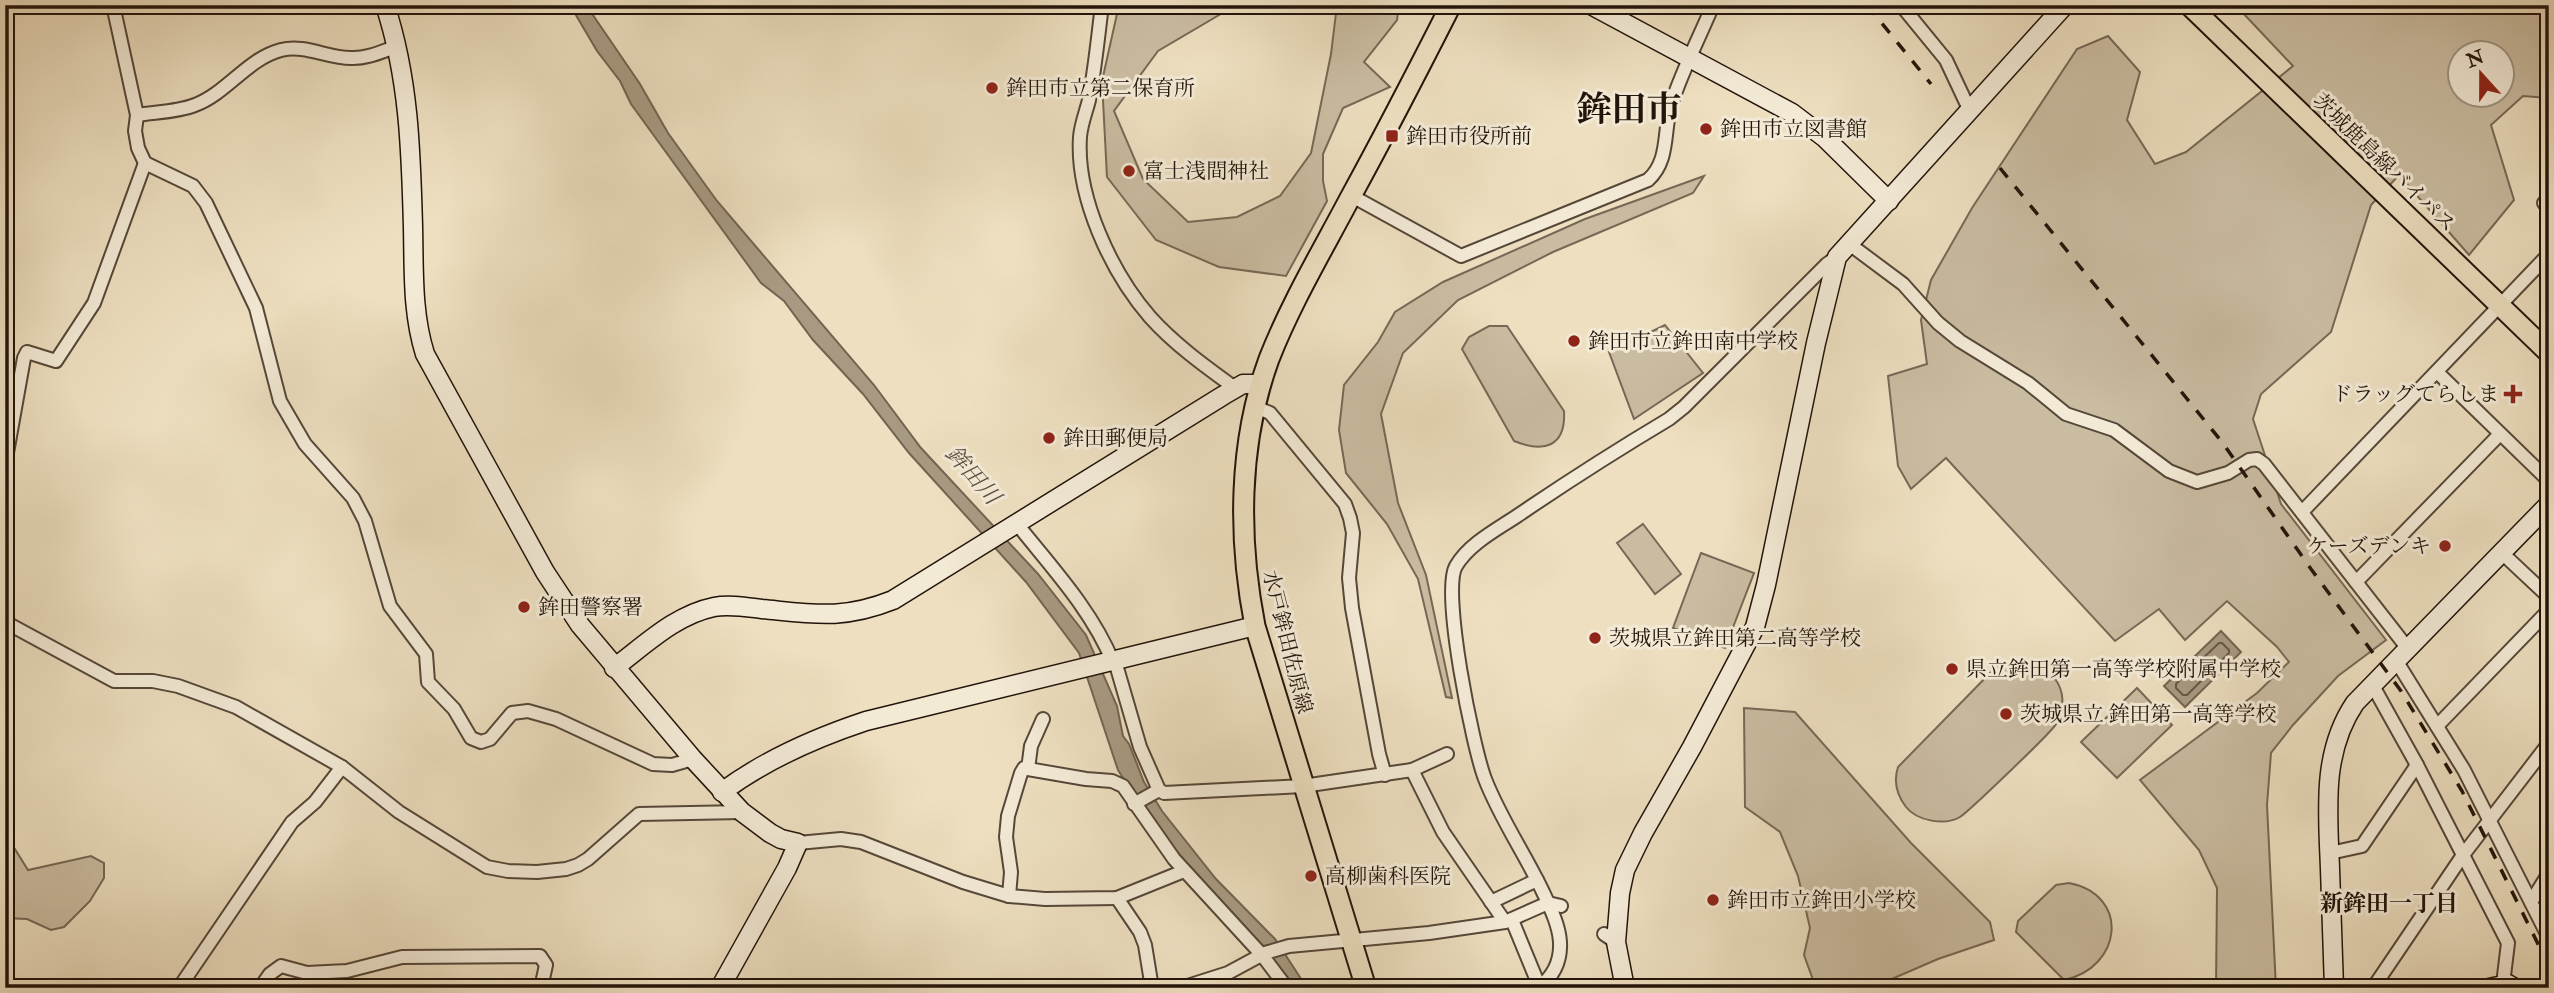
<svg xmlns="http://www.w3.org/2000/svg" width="2554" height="993" font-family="'IM FELL Double Pica','Noto Serif JP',serif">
<rect width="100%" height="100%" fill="#eddfc0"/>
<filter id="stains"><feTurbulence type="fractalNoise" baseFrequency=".00286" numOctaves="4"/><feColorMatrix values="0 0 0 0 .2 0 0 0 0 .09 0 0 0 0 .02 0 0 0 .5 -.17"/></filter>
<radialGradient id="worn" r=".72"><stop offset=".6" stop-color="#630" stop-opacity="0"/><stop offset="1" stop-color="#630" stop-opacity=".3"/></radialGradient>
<g fill="#cabca1" stroke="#766856" stroke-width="2" fill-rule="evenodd">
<path d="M1119,5H1236L1158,51L1114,111L1143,179L1188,222L1237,217L1280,196L1311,153L1331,54L1337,5H1399L1397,20L1364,62L1390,87L1343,108L1323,154V181L1327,201L1286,276L1219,267L1156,240L1107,177L1102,81Z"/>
<path d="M2241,5H2549V98L2523,96L2491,125L2514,200L2469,255L2399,175L2371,205L2331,332L2261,394L2253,419L2281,504L2386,640L2338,676L2293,725L2271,753L2267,805L2276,988H2216L2217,888L2199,850L2140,780L2257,693L2289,662L2277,647L2227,601L2185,640L2159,609L2115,641L1946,458L1911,489L1898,466L1888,376L1927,364L1921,320L1931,280L1972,208L2077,49L2108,36L2140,72L2127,120L2155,164L2186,152L2293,66L2240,10ZM2460,52H2502V94H2460Z"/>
<path d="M1704,176L1693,193L1553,252L1458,300L1403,353L1381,414L1398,503L1426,575L1452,698L1446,697L1418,579L1387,524L1346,473L1339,430L1344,385L1378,342L1395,312L1443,282L1585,219Z"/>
<path d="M1665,325L1703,373L1634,419L1609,352Z"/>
<path d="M1489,326H1507L1564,411C1566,447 1544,453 1514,441L1462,349L1469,337Z"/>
<path d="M1643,524L1681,574L1655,594L1617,543Z"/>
<path d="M1701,553L1754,573L1725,648L1673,628Z"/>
<path d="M2013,661C2049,660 2075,689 2056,724C2053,731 1968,812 1960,817C1945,826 1917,821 1906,807C1897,795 1893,782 1898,767L1997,666Z"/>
<path d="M2137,688L2172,725L2117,778L2081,742Z"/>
<path d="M1744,708L1795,712L1911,843L1990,922L1994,940L1938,959L1871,988H1816L1804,955L1810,928L1798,876L1780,832L1745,807Z"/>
<path d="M8,838L28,870L91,856L104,863V878L90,901L64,927L51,930L27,919L5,918V839Z"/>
<path d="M2069,883C2131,895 2122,968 2064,980L2016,932L2018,921L2056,885Z"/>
</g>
<g fill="#a89a82" stroke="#726452" stroke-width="2">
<path d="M570,5H586L640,84L668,133L717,201L874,385L921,448L1038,574L1086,635L1117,706L1123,736L1129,744L1144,782L1162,811L1216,879L1275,939L1307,988H1291L1163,841L1118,770L1079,653L1026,582L909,453L863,394L813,340L784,301L761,283L631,104L620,81L597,51Z"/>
<path d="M2221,631L2241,652L2185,707L2164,686Z"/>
</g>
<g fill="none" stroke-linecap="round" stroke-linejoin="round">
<path stroke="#655746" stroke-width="2" d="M2219,643H2222L2229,650V653L2187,695H2183L2176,688V684Z"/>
<defs>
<g id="street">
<path d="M113,5L137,115L135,131L138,148L145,163L193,186L206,203L256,308L280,401L305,444L353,498L365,521L390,606L426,654L428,682L454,709L471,738L481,742L490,739L512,713L528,711L556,719L653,764L672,765L693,759"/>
<path d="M1102,5C1098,37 1095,69 1089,100C1086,112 1081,124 1080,137C1076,197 1111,272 1150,317C1174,344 1206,367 1235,388"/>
<path d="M1901,5L1946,60L1970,111"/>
<path d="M137,115C155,112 178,112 195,105C227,93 247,59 281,50C305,44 327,58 351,58C367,59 383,51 398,46"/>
<path d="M1352,196L1461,256L1648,180C1670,160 1663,132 1671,105C1682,71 1699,38 1713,5"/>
<path d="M2549,198L2544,203L2549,208"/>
<path d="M1848,243L1903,284L1938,323L1960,341L2028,383L2066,414L2114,430L2169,471L2197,482L2228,473L2249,460L2257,459L2264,464L2409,650"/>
<path d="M2437,372L2549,481"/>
<path d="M1255,407L1270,413L1345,504L1350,518L1353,533L1349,578L1352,608L1379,754L1385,775"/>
<path d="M5,464L24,358L27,352L56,361L94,303L145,163"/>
<path d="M2302,512L2549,254"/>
<path d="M1017,524C1052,568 1091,609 1113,662"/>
<path d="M2502,553L2549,597"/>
<path d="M2356,582L2500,434"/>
<path d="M5,622L114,681H153L178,686L236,707L342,767L399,812L487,867L508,871L537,872L566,869L578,865L588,859L639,814L742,812"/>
<path d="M1115,661L1140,747L1159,790L1164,793L1303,786L1412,770L1443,832L1505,922"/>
<path d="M2397,662L2464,770L2549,938"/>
<path d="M2373,686L2417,765L2508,943L2503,984"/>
<path d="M2437,726L2549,610"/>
<path d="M1028,769L1086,779L1112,781L1123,786L1174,859L1262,955L1287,988"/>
<path d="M1412,770L1447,754"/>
<path d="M1134,804L1159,790"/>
<path d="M798,843L841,839L861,842L963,882L1009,896L1045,899L1117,898L1184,871"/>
<path d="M2330,853L2362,846L2417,765"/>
<path d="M1009,896L1011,872L1006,837L1008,816L1021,773L1024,768L1028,769L1031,746L1043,719"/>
<path d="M1117,898L1140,932L1145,945L1152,988"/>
<path d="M1491,902L1537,880"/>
<path d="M2531,902L2549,873"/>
<path d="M1512,920L1540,988"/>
<path d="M1604,934L1616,942"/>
<path d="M179,988L292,822L315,802L342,767"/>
<path d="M260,988L270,974L281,966L307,973L347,971L402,957L540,956L546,965L541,988"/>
<path d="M1181,988L1228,973L1265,953L1289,946L1429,933L1505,922L1548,903L1561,906"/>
<path d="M1538,988C1553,977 1561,961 1560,942C1559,925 1550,907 1543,892C1525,854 1500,818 1485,779C1473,748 1441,591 1456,566C1469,544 1496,530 1517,516C1567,482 1617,450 1669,419L1684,407L1827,264L1837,257"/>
<path d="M2373,988L2463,855L2549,743"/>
</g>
<g id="secondary">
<path d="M385,5C409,78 411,151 413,227C414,270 412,313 425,354L545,572L580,625L693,759L742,812L770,833L781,839L798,843L787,868L720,988"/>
<path d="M1591,5L1792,113L1825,138L1889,201"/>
<path d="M614,668C645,645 675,615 714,607C729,604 746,607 762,609C814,614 843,620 893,600L1224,395L1243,384H1261"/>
<path d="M722,792C766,759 815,738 866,721L1255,626"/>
<path d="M1625,988L1616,942L1620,893L1625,870L1643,833L1692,747L1755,627L1766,585L1816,343L1837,257L2065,5"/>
<path d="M2334,988C2333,948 2331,909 2330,869C2328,812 2321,753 2355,703L2549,504"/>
<path d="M2489,988L2508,984L2515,988"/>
</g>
<g id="primary">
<path d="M2189,5L2549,353"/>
<path d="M1366,988L1255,626C1238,539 1238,444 1269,359C1291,303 1322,251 1350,198C1385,134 1418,70 1451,5"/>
</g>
</defs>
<use href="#street" stroke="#554738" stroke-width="16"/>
<use href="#secondary" stroke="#22140a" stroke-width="21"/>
<use href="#primary" stroke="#22140a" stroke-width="23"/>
<use href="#street" stroke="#f3ead6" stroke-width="12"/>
<use href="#secondary" stroke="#f3ead6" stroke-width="18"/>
<use href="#primary" stroke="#eddfc0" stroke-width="19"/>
<g stroke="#22140a" stroke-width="3.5" stroke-dasharray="12 12" stroke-linecap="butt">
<path d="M1867,5L1931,84"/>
<path d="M2000,168L2222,442L2311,569L2401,691L2462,791L2549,966"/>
</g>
</g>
<g fill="#8f2418" stroke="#f3ead6" stroke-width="2.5">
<circle cx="992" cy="88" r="7"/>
<circle cx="1706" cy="129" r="7"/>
<rect x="1385" y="129" width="14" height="14" rx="3.5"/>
<circle cx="1129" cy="171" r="7"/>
<circle cx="1574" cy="341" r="7"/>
<path d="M2509.5 383.5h7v7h7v7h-7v7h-7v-7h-7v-7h7z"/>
<circle cx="1049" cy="438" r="7"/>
<circle cx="2445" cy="546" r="7"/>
<circle cx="524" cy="607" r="7"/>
<circle cx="1595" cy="638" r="7"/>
<circle cx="1952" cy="669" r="7"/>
<circle cx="2006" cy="714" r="7"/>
<circle cx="1311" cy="876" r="7"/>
<circle cx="1713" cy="900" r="7"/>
</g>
<g text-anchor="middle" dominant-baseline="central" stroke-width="6" stroke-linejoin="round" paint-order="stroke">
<g font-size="21" fill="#22140a" stroke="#f3ead6" text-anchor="start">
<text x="1006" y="88">鉾田市立第二保育所</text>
<text x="1720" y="129">鉾田市立図書館</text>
<text x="1406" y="136">鉾田市役所前</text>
<text x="1143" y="171">富士浅間神社</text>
<text x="1588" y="341">鉾田市立鉾田南中学校</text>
<text x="2499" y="394" text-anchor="end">ドラッグてらしま</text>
<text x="1063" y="438">鉾田郵便局</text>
<text x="2431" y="546" text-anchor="end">ケーズデンキ</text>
<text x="538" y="607">鉾田警察署</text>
<text x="1609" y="638">茨城県立鉾田第二高等学校</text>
<text x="1966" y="669">県立鉾田第一高等学校附属中学校</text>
<text x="2020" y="714">茨城県立 鉾田第一高等学校</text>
<text x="1325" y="876">高柳歯科医院</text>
<text x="1727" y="900">鉾田市立鉾田小学校</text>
</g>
<g font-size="21" fill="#22140a" stroke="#f3ead6">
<text transform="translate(2384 163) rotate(44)">茨城鹿島線バイパス</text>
<text transform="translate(1287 642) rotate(76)">水戸鉾田佐原線</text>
</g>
<g font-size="23" font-style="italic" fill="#5e5040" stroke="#f3ead6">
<text transform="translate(973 475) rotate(49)">鉾田川</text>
</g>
<g font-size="23" font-weight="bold" fill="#22140a" stroke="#f3ead6">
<text x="2389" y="903">新鉾田一丁目</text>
</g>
<g font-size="35" font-weight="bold" fill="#22140a" stroke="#f3ead6">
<text x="1629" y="110">鉾田市</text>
</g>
</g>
<rect width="2554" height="993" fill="none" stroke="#eddfc0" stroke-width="28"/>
<rect x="7" y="7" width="2540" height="979" fill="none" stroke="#22140a" stroke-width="3.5"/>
<rect x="14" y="14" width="2526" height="965" fill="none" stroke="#22140a" stroke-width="2"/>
<g transform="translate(2481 74) rotate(339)"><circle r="33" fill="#f3ead6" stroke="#9f9484" stroke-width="2"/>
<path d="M0-5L12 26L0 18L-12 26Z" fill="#8f2418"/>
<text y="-10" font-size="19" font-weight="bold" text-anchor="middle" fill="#22140a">N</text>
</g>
<rect width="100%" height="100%" filter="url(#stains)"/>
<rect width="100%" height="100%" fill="url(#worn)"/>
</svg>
